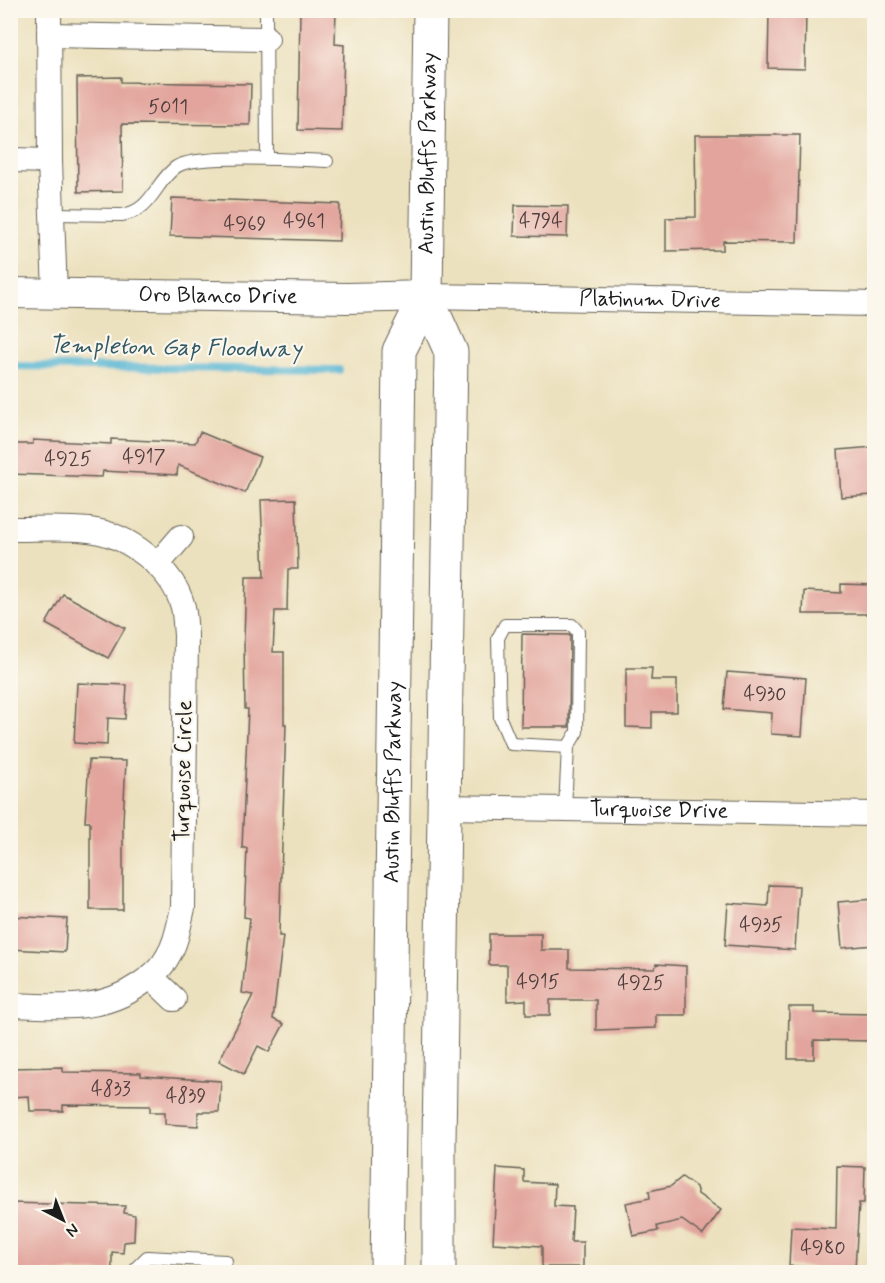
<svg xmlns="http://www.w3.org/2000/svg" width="885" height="1283" font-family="Mynerve,sans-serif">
<rect width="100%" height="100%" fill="#fbf7ec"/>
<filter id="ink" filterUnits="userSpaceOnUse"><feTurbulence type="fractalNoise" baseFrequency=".0167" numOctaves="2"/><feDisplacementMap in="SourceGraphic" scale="12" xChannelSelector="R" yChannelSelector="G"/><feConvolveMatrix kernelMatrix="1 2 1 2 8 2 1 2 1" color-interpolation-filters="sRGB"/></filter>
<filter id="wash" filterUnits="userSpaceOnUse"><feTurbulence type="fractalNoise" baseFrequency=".008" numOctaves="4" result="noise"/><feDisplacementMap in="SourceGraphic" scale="24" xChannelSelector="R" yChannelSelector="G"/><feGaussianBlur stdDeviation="1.35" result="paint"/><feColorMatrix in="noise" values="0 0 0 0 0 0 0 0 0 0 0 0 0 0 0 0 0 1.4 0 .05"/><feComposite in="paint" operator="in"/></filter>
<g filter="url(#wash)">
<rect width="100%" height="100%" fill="#ece1be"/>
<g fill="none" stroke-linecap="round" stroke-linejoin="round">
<path stroke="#54b5d2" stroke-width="8" d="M10,366L339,370"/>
</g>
<g id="blocks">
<g fill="#e2a49c">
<path d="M300,10H336L335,44L344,45L342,131L298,130Z"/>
<path d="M769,10H806L805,69L768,68Z"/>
<path d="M121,77V82L251,84L250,125L122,124L123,191L78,192L77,78Z"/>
<path d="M695,135H800L797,242L723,241V250L666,251V218L696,217Z"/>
<path d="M172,198L340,204L339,241L170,236Z"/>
<path d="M515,205L568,206L567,237L514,236Z"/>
<path d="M200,432L260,457L245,493L178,465L177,475L103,471L102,477L10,474V444H33V440L111,444V439L195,443Z"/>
<path d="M874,447V495L841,497L838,450Z"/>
<path d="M296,499L298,569H288L287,611H275L273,652H284V724H286L279,936H283L273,1019L284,1024L269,1052L258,1046L244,1074L219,1061L253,995L242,993L250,918L244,917L247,848H242L248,709H245L244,640L246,577H264L261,500Z"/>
<path d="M841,584L874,585V614H803L804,591L841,593Z"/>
<path d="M63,594L125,628L108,658L46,624Z"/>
<path d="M522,634L570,635L569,727H521Z"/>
<path d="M626,668H652L651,680H677V712H652V728L626,727Z"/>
<path d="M727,672L806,678L802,736L771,734L772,713L724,709Z"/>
<path d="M77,683L127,685L125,719L108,718L107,745L74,743Z"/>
<path d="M89,760L126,761L123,821V910H90V822H85Z"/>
<path d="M769,885L799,886L795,950L725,945L728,903L768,906Z"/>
<path d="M874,899V945L842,948L838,902Z"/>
<path d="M10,916L67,919L65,952L10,949Z"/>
<path d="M489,934H541V950H569V968L655,969L656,964L686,966V1015H656V1028L596,1030V1000H550V1015H526V1000L507,1001V965H489Z"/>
<path d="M789,1007H814V1013L874,1014V1041L814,1040V1059H788Z"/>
<path d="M63,1067V1072L141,1073V1076L221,1081L219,1112H198V1126L165,1124V1112H150V1106L63,1105V1111H30L29,1096L10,1097V1068Z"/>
<path d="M837,1166L865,1167L864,1203H859L855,1269L789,1266L791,1227L836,1229Z"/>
<path d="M497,1168L524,1170V1182L555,1184L554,1206L573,1207L571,1242H583V1267H542V1246L493,1243Z"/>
<path d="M682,1177L696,1187L698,1194L721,1210L703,1235L682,1220L657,1226L658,1231L633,1236L626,1203L650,1198L649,1191L671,1186Z"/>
<path d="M10,1203L125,1206L124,1213L135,1215L134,1241L124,1242L123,1253L112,1252V1272H10Z"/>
</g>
</g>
</g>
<g filter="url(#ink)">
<use href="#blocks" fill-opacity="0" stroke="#656155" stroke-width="1.5"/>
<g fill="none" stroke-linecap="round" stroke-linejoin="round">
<defs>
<g id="service">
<path d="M266,10L267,158"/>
<path d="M53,214L122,215C153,210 154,183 176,167C196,153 298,160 327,161"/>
<path d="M565,809L568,747L577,732L578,632L572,625H505L498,638L500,718L511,744L568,747"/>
<path d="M137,1272V1267L147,1257L226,1261"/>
</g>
<g id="minor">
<path d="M49,10L50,161L55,293"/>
<path d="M49,35L267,39"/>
<path d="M10,160L50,161"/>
<path id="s1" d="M426,296L874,304"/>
<path d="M10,529C36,529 63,527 89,530C127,534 173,568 183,607C185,616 185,626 186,635L183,908C179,924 177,942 168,956C162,968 150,978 139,985C99,1013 57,1006 10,1005"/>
<path d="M157,565L181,537"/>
<path id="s2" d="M445,807L874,814"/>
<path d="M151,977L174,999"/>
</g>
<g id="tertiary">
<path id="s3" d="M10,293L348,298L426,296"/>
</g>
<g id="primary">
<path d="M426,296L451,352L439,1143V1272"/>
<path id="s4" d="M387,1272L399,358V351L426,296L430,10"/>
</g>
</defs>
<use href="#service" stroke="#656155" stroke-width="14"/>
<use href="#minor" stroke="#656155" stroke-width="26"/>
<use href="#tertiary" stroke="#656155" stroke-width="32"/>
<use href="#primary" stroke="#656155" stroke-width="35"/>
<use href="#service" stroke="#fff" stroke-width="12"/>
<use href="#minor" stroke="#fff" stroke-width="24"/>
<use href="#tertiary" stroke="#fff" stroke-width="30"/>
<use href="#primary" stroke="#fff" stroke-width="33"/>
</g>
</g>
<g text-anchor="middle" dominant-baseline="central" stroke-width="4.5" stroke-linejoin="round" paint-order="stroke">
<g font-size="20" fill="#4e3e3c">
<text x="168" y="107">5011</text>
<text x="304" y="221">4961</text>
<text x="541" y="221">4794</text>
<text x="245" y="224">4969</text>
<text x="144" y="457">4917</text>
<text x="68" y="459">4925</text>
<text x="765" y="694">4930</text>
<text x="761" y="925">4935</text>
<text x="538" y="982">4915</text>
<text x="641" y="983">4925</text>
<text x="111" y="1089">4833</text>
<text x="186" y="1096">4839</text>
<text x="823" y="1248">4980</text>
</g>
<g font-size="22" fill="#1c1c1c" stroke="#fbf7ec">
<text stroke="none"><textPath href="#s4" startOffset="1125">Austin Bluffs Parkway</textPath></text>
<text stroke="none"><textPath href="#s3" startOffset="208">Oro Blanco Drive</textPath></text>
<text stroke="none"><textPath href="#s1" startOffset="224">Platinum Drive</textPath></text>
<text transform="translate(184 771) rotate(-89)">Turquoise Circle</text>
<text stroke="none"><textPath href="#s4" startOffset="490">Austin Bluffs Parkway</textPath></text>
<text stroke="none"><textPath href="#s2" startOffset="214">Turquoise Drive</textPath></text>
</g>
<g font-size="24" font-style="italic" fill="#325965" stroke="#fbf7ec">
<text transform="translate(175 348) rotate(1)">Templeton Gap Floodway</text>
</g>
</g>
<rect width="885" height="1283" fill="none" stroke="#fbf7ec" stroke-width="36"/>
<g transform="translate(63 1220) rotate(138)" stroke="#fbf7ec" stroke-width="4.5" paint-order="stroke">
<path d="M0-4.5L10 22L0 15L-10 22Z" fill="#1c1c1c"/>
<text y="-9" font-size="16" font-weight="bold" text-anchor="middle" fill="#1c1c1c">N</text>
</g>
</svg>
